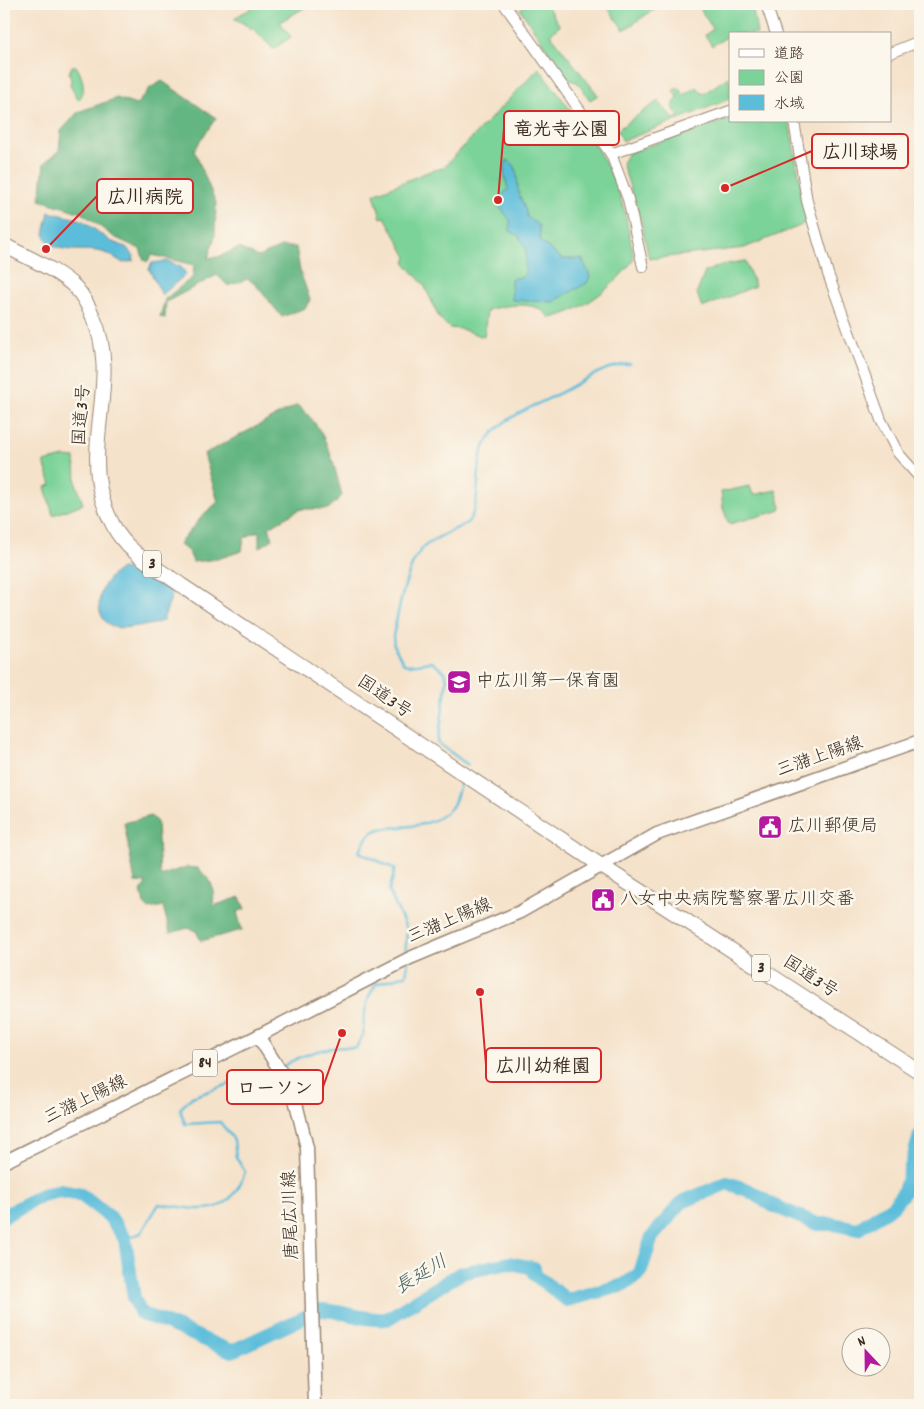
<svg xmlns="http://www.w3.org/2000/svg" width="924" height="1409" font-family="Dekko,'Klee One',sans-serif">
<rect width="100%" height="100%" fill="#fbf7ec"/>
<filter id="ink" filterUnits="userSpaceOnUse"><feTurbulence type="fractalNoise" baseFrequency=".02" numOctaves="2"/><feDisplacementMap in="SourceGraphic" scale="10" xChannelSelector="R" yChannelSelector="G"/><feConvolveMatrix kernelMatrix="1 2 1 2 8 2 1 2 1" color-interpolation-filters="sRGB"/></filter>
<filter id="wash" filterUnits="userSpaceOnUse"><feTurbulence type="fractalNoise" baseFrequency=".0096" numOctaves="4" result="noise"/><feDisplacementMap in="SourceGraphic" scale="20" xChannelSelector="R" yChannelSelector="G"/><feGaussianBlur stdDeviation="1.12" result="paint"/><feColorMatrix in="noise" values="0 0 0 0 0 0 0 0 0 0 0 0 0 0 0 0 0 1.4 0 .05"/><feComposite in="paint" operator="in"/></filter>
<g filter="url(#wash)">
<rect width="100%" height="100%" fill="#f5e2ca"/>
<g fill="#7bd399" stroke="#5b7e5c">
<path d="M259,4H311L280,22L291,37L273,49L256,31L234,18Z"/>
<path d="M528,4H546L560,26L550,34L598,95L590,100L577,82L567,79L520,9Z"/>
<path d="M605,4H662L624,30Z"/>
<path d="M697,4H752L757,34L733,33L712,46L705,35L713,29Z"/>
<path d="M72,66H76C82,75 88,92 78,100L70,85L71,79L69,73Z"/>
<path d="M539,68C569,109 605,150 621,199C627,218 630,239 634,259C615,286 582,312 550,318C537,299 507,305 487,310L484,337L461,329L450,328L440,319L424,285L405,263L407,257L385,217L381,218L374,194L430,171L443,168Z"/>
<path d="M728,77L730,80V99L623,141L617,130L658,101L674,119L679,116L672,107L678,97L673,91L678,87L684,95L697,87L703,94Z"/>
<path d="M730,119V121H789L806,215L805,222L800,226L744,248L649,259L641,220L622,163L628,153Z"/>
<path d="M745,261L755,286L702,308L697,293L705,272L722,265Z"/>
<path d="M64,457L75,458L76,483L83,504L53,515L45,487L51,485L44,462Z"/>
<path d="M750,486L753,495L776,490L781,508L778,511L729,524L723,508L721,492Z"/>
</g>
<g fill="#64b581" stroke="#507050">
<path d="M162,81L216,118L194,150L216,203L215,236L208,258L218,257L239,248L258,257L281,247H296L300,271L310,300L305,308L282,317L256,285L248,279L228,286L217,275L166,302L165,318L160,317L165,299L193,277L194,265L152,255L147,262L144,260L140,249L114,237L82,213L40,200L44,163L59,151L61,131L78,112L117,98L136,105L150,88Z"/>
<path d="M297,405C327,428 333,461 342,496L328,509H301L269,527L273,539L259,548V531L244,538L242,551L217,559L193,562L189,552L179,544L205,513L218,502L204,454Z"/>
<path d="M151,816L157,822L160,876L186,867L198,868L210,881L214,891L213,906L240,897L245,909L237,912L242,930L201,941L196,931L188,928L170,933L163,906L149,909L144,904L141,891L146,883L135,882L124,823Z"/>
</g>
<g fill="#5bbdda" stroke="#4b747c">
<path d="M507,160C520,165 516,182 519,194C522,203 525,205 527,217L539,226L540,241L562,259H582L590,276L587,283L553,302L512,300L511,279L522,277L525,274L526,249L519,236L510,231V220L499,206L498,200L508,189L504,172Z"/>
<path d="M49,212L82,220L110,241L126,247L134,256L133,261L123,263C117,259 109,254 102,252C84,247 52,257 44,234Z"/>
<path d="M168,261L181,267L186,274L162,295L149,269L152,263Z"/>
<path d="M122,569C139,571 154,583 170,589L172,595L163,620C156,625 146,625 137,626C129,627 118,630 110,625C89,612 102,576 122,569Z"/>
</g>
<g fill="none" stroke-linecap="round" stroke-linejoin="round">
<g stroke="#5bbdda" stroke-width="2.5">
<path d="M468,765L438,743L447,679L443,670L431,662L409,665L404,664L394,646L393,636C398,614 407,559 426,545C438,536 454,530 467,523C482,506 475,474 482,452C493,420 529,409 556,395C581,383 601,366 630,364"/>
<path d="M405,956L407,930L389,891L395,869L359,852C362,847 365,839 369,835C383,820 424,837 451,808C456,803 458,789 461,782"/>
<path d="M282,1067C303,1053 331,1045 356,1048L363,1034L364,1016L369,996L376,984L406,975L408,963"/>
<path d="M125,1239L141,1233L159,1204C200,1209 228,1221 245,1172L236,1157L234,1140L220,1122L185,1124L180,1109L192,1097L247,1078L272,1074L276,1071"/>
</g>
<path stroke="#5bbdda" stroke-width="14" d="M4,1216L42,1195L60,1191L81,1195L110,1217L125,1239L134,1298L141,1314C173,1323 201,1340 232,1351L320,1310C343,1310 363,1321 387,1319L461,1273L509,1263L534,1268L535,1275L567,1300L624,1285L640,1273L652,1237L682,1202L727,1183L748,1190L772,1205L817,1224H833L858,1229L893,1206L904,1192L920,1135"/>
</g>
</g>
<g filter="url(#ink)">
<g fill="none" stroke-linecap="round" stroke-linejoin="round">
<defs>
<g id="minor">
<path d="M504,4L611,154L628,199L643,267"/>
<path d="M766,4L776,34"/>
<path d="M890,53L920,41"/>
<path d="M794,121L807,201L828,274L881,420L898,453L920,478"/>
<path d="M611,154L730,111"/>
</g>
<g id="major">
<path d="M258,1036L293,1091L307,1148L315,1405"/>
<path d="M4,1162L258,1036L410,958L520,912L657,834L920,741"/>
</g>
<path id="highway" d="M4,245C27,258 57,269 76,288C83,296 89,307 93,317C117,370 92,423 98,478C100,494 106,512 113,525C126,552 157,568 181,585L600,865L920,1072"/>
</defs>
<use href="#minor" stroke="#988674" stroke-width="12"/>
<use href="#major" stroke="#988674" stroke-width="15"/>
<use href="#highway" stroke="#988674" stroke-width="16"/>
<use href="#minor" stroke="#fff" stroke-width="10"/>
<use href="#major" stroke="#fff" stroke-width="12"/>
<use href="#highway" stroke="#fff" stroke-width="14"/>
</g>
</g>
<defs>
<symbol id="school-square" viewBox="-11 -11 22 22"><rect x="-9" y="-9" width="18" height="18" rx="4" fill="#b5179e" stroke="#fbf7ec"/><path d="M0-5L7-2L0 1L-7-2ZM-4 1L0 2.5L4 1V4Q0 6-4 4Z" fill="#fff"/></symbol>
<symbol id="civic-square" viewBox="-11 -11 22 22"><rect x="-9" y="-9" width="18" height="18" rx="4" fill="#b5179e" stroke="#fbf7ec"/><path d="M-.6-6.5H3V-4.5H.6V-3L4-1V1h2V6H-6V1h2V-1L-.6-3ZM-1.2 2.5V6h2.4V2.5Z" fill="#fff"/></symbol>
</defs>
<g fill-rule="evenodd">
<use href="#school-square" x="445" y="668" width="28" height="28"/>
<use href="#civic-square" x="756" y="813" width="28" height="28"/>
<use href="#civic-square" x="589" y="886" width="28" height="28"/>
</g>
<g text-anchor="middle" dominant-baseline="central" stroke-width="5" stroke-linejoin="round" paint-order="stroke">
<g fill="#fbf7ec" stroke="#75685c" stroke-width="1">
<rect x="143" y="550.5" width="18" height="27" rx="4"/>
<rect x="752" y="954.5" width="18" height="27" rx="4"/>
<rect x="192.5" y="1049.5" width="25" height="27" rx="4"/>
</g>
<g font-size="16" font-weight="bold" fill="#3b2a1e">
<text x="152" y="564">3</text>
<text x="761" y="968">3</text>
<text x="205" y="1063">84</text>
</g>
<g font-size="18" fill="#3b2a1e" stroke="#fbf7ec">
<text transform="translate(83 415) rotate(-86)">国道3号</text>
<text transform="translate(384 698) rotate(34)">国道3号</text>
<text transform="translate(820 758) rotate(-19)">三潴上陽線</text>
<text transform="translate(450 922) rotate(-23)">三潴上陽線</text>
<text transform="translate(810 978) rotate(33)">国道3号</text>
<text transform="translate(86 1101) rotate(-26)">三潴上陽線</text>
<text transform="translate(292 1215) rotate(-92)">唐尾広川線</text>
</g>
<g font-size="18" fill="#3b2a1e" stroke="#fbf7ec" text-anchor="start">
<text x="476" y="682">中広川第一保育園</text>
<text x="788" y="827">広川郵便局</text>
<text x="620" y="900">八女中央病院警察署広川交番</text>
</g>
<g font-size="19" font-style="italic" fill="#465d60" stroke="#fbf7ec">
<text transform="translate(422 1276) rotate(-31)">長延川</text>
</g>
</g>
<path fill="none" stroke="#d62828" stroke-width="2" d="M498 200L504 128M725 188L812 151M46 249L97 196M480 992L486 1065M342 1033L323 1087"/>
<g fill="#d62828" stroke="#fbf7ec" stroke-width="2">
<circle cx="498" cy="200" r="5"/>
<circle cx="725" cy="188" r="5"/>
<circle cx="46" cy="249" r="5"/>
<circle cx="480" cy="992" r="5"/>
<circle cx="342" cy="1033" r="5"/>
</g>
<g fill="#fbf7ec" stroke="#d62828" stroke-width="2">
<rect x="504" y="111" width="115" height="34" rx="5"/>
<rect x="812" y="134" width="96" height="34" rx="5"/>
<rect x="97" y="179" width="96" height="34" rx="5"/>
<rect x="486" y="1048" width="115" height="34" rx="5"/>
<rect x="227" y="1070" width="96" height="34" rx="5"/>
</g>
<g font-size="19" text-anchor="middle" font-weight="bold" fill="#3b2a1e">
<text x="561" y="135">竜光寺公園</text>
<text x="860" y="158">広川球場</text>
<text x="145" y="203">広川病院</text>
<text x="543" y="1072">広川幼稚園</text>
<text x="275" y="1094">ローソン</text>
</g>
<rect width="924" height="1409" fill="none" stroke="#fbf7ec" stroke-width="20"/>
<rect x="729" y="32" width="162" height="90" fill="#fbf7ec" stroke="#aea59a"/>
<rect x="739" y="49" width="25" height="8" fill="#ffffff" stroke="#aea59a"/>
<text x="774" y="58" font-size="15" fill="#3b2a1e">道路</text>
<rect x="739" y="70" width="25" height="15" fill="#7bd399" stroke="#aea59a"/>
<text x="774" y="82" font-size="15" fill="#3b2a1e">公園</text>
<rect x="739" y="95" width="25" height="15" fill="#5bbdda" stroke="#aea59a"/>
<text x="774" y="108" font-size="15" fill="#3b2a1e">水域</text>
<g transform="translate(866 1352) rotate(338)"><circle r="24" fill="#fbf7ec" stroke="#aea59a"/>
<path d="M0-4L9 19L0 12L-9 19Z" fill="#b5179e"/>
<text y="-8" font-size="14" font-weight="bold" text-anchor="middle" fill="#3b2a1e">N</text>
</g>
</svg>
